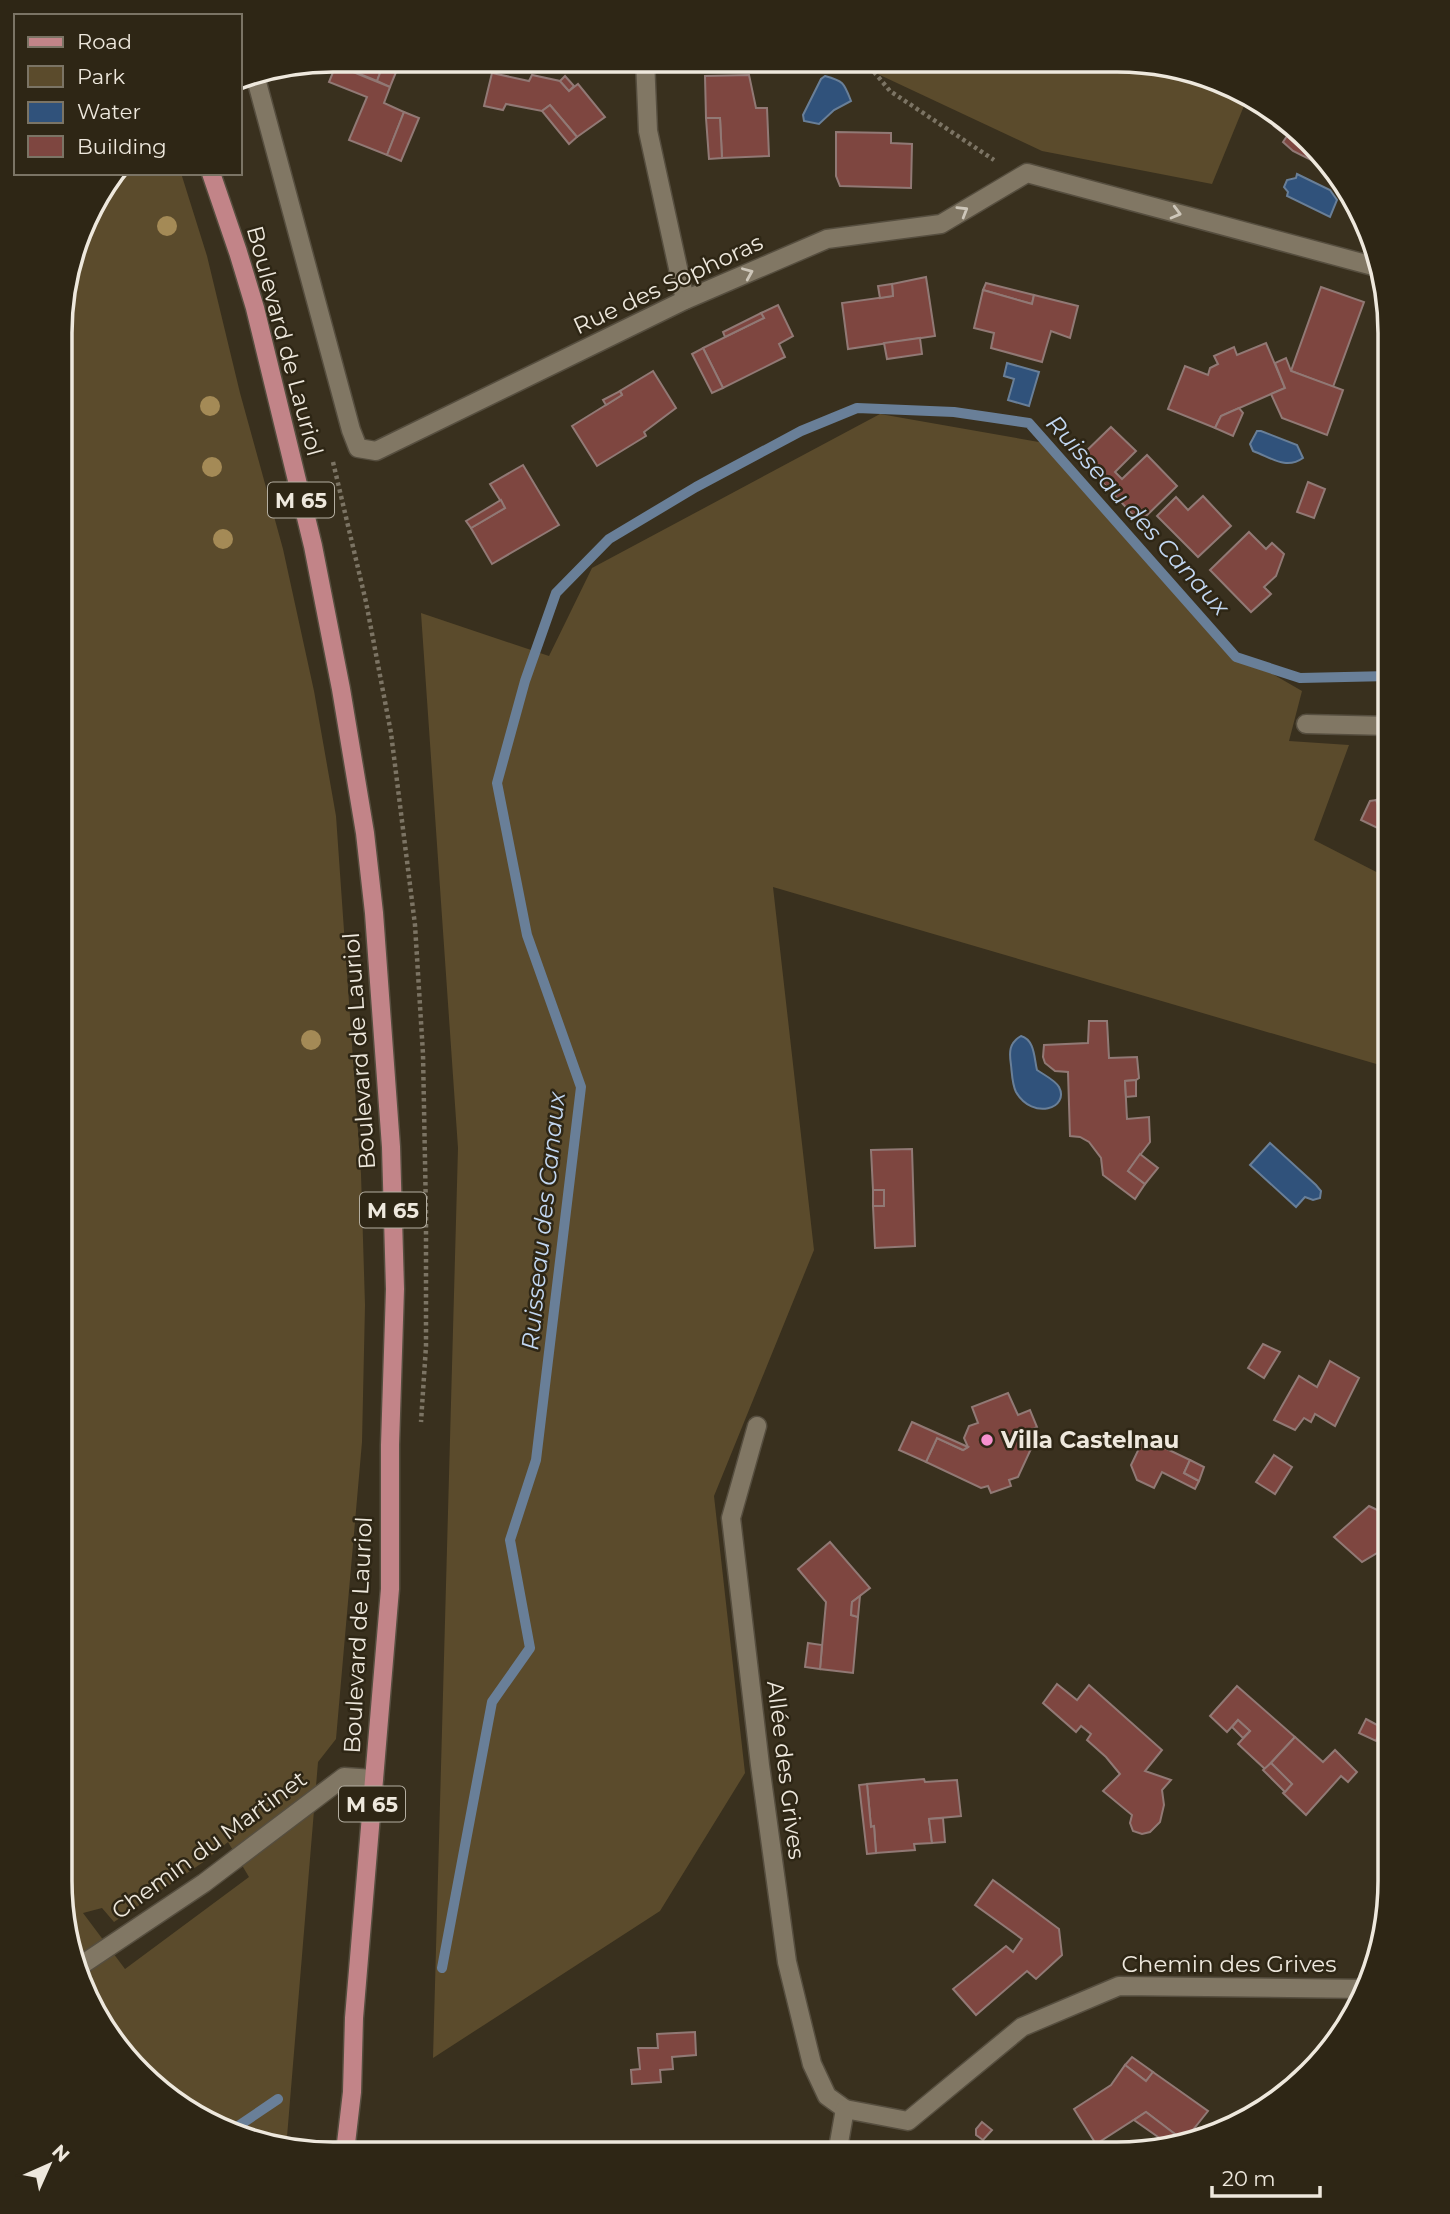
<svg xmlns="http://www.w3.org/2000/svg" width="1450" height="2214" font-family="Montserrat,sans-serif">
<rect width="100%" height="100%" fill="#39301e"/>
<g fill="#5b4b2c" fill-rule="evenodd">
<path d="M850,61L1153,62L1221,80L1248,96L1212,184L1042,151Z"/>
<path d="M117,173H181L207,256L240,393L283,549L314,691L336,816L361,1174L365,1305L362,1442L336,1739L318,1762L286,2149L229,2134L167,2098L116,2048L80,1986L60,1881L62,298L88,212ZM228,1842L249,1877L125,1969L83,1913L102,1908L114,1922L202,1863Z"/>
<path d="M880,414L1050,444L1240,655L1302,691L1289,741L1349,745L1314,840L1390,879V1068L773,887L814,1250L714,1496L745,1773L660,1911L433,2058L458,1148L421,613L549,656L592,568Z"/>
</g>
<g fill="#30527b" stroke="#697f98" stroke-width="2">
<path d="M825,76C844,81 844,83 851,101L834,110L819,124L804,121L803,115L821,79Z"/>
<path d="M1297,174L1330,190L1337,200L1330,217L1287,196L1288,192L1284,187L1287,180L1296,178Z"/>
<path d="M1007,363L1039,372L1029,406L1008,400L1014,379L1004,376Z"/>
<path d="M1257,431H1261L1297,445L1303,458C1286,470 1272,458 1253,451L1250,444Z"/>
<path d="M1021,1036C1035,1040 1034,1058 1037,1070C1044,1075 1055,1080 1059,1087C1070,1108 1033,1121 1016,1092C1012,1084 1012,1073 1011,1065C1009,1052 1009,1043 1021,1036Z"/>
<path d="M1270,1143L1316,1185L1321,1191L1320,1198L1313,1200L1305,1197L1296,1207L1250,1165Z"/>
</g>
<g fill="none" stroke-linecap="round" stroke-linejoin="round">
<g stroke="#697f98" stroke-width="10">
<path d="M442,1968L492,1702L530,1648L510,1540L536,1460L581,1087L527,935L497,783L525,681L556,593L609,539L696,487L801,431L857,408L954,412L1029,423L1236,657L1300,678L1390,676"/>
<path d="M228,2133L278,2099"/>
</g>
</g>
<g fill="#7e4640" stroke="#917975" stroke-width="2">
<path d="M333,60H385L377,81L328,61Z"/>
<path d="M385,60H401L390,87L377,81Z"/>
<path d="M336,65L390,87L384,103L404,112L387,155L349,140L367,97L329,82Z"/>
<path d="M492,73L529,81L532,75L560,81L569,91L578,84L605,117L577,137L550,105L542,111L506,104L503,110L484,106Z"/>
<path d="M749,75L756,108H767L769,156L722,158L720,118H706L705,76Z"/>
<path d="M565,76L574,86L569,91L560,81Z"/>
<path d="M550,105L577,137L569,144L542,111Z"/>
<path d="M404,112L419,118L401,161L387,155Z"/>
<path d="M1283,116L1323,156L1319,154L1315,162L1293,151L1283,142L1287,136L1274,126Z"/>
<path d="M706,118H720L722,158L709,159Z"/>
<path d="M836,132L891,133V143L912,144L911,188L840,186L836,176Z"/>
<path d="M1319,154L1328,161L1325,168L1315,162Z"/>
<path d="M926,277L935,336L848,349L842,303L893,296L892,284Z"/>
<path d="M986,283L1034,295L1032,304L983,290Z"/>
<path d="M892,284L893,296L880,298L878,286Z"/>
<path d="M1321,287L1364,302L1333,387L1291,371Z"/>
<path d="M983,290L1032,304L1034,295L1078,306L1070,338L1051,331L1042,362L991,348L994,333L974,328Z"/>
<path d="M778,305L793,336L779,344L785,357L723,388L703,348L764,318L761,313Z"/>
<path d="M761,313L764,318L725,337L723,332Z"/>
<path d="M920,338L922,354L887,359L884,343Z"/>
<path d="M1266,343L1285,388L1221,416L1215,428L1168,409L1185,366L1208,375L1210,368L1218,364L1214,356L1234,347L1237,355Z"/>
<path d="M703,348L723,388L712,393L692,354Z"/>
<path d="M1286,358L1291,371L1343,390L1327,435L1282,418L1271,394L1285,388L1275,363Z"/>
<path d="M653,371L676,408L644,432L646,436L597,466L572,426L622,395L620,391Z"/>
<path d="M620,391L622,395L606,405L603,400Z"/>
<path d="M1239,408L1243,413L1233,436L1215,428L1221,416Z"/>
<path d="M1111,427L1136,451L1115,472L1122,479L1147,455L1177,486L1140,522L1079,458Z"/>
<path d="M523,465L559,525L492,564L471,528L505,508L490,484Z"/>
<path d="M1308,482L1325,489L1314,518L1297,512Z"/>
<path d="M1203,496L1231,526L1198,557L1157,516L1176,497L1188,510Z"/>
<path d="M501,500L505,508L471,528L466,521Z"/>
<path d="M1249,532L1266,549L1272,543L1284,554L1276,576L1264,587L1271,594L1251,612L1210,570Z"/>
<path d="M1390,794V800L1378,805L1376,800Z"/>
<path d="M1376,800L1378,805L1390,800V834L1361,820L1370,801Z"/>
<path d="M1089,1021H1107L1109,1058L1137,1057L1139,1078L1136,1080L1125,1081L1127,1119L1149,1117L1150,1142L1128,1171L1145,1184L1135,1199L1103,1175L1101,1158L1089,1142L1080,1137L1070,1136L1068,1072L1055,1071L1045,1063L1043,1057L1044,1045L1088,1043Z"/>
<path d="M1136,1080V1096L1126,1097L1125,1081Z"/>
<path d="M1378,1093L1390,1103V1111H1379Z"/>
<path d="M1379,1111H1390V1155L1384,1143V1134L1380,1133Z"/>
<path d="M1380,1133L1384,1134V1143L1390,1155V1168L1379,1160Z"/>
<path d="M912,1149L915,1246L875,1248L873,1206H884V1190H873L871,1150Z"/>
<path d="M1140,1154L1158,1168L1145,1184L1128,1171Z"/>
<rect x="873" y="1190" width="11" height="16"/>
<path d="M1263,1344L1280,1352L1264,1378L1248,1368Z"/>
<path d="M1330,1361L1359,1378L1335,1426L1315,1414L1311,1422L1304,1418L1295,1430L1274,1420L1299,1376L1317,1387Z"/>
<path d="M1008,1393L1018,1415L1030,1410L1037,1427L1031,1430L1036,1438L1018,1477L1009,1480L1011,1486L991,1493L988,1486L981,1488L926,1462L937,1438L963,1450L968,1447L964,1438L969,1426L978,1423L972,1407Z"/>
<path d="M912,1422L968,1447L963,1450L937,1438L926,1462L899,1450Z"/>
<path d="M1144,1438L1190,1460L1184,1473L1199,1481L1195,1489L1162,1472L1154,1488L1137,1480L1131,1465Z"/>
<path d="M1274,1455L1292,1467L1275,1494L1256,1482Z"/>
<path d="M1190,1460L1204,1467L1199,1481L1184,1473Z"/>
<path d="M1369,1506L1390,1516V1557L1379,1552L1362,1562L1334,1537Z"/>
<path d="M830,1542L870,1588L852,1602L851,1615L858,1617L853,1673L820,1669L826,1602L798,1569Z"/>
<path d="M860,1596L858,1617L851,1615L852,1602Z"/>
<path d="M808,1643L822,1645L820,1669L805,1667Z"/>
<path d="M1057,1684L1077,1700L1089,1685L1162,1750L1145,1771L1171,1780L1162,1790L1164,1805L1160,1822L1150,1832L1142,1834L1133,1831L1130,1823L1132,1815L1103,1791L1120,1774L1106,1757L1087,1740L1091,1734L1081,1726L1076,1732L1043,1703Z"/>
<path d="M1237,1686L1295,1737L1265,1769L1238,1744L1250,1731L1238,1720L1227,1732L1210,1716Z"/>
<path d="M1366,1719L1381,1727L1376,1741L1359,1733Z"/>
<path d="M1238,1720L1250,1731L1243,1738L1232,1727Z"/>
<path d="M1295,1737L1323,1762L1335,1750L1357,1772L1348,1782L1341,1776L1306,1815L1283,1793L1292,1784L1271,1763Z"/>
<path d="M1271,1763L1292,1784L1285,1792L1263,1770Z"/>
<path d="M924,1779L925,1782L957,1780L961,1816L929,1819L932,1843L914,1844L915,1850L876,1853L874,1826L871,1827L867,1784Z"/>
<path d="M867,1784L871,1827L874,1826L876,1853L867,1854L859,1785Z"/>
<path d="M943,1818L945,1842L932,1843L929,1819Z"/>
<path d="M993,1880L1059,1929L1062,1955L1036,1979L1027,1971L976,2015L953,1989L1006,1946L1013,1952L1022,1939L975,1905Z"/>
<path d="M695,2032L696,2055L672,2057L673,2069L660,2070L661,2082L632,2084L631,2070L640,2069L638,2048H658L657,2034Z"/>
<path d="M1132,2057L1153,2072L1146,2081L1125,2065Z"/>
<path d="M1125,2065L1146,2081L1153,2072L1208,2111L1184,2141L1146,2112L1096,2144L1074,2109L1111,2085Z"/>
<path d="M1146,2112L1184,2141L1168,2144L1134,2120Z"/>
<path d="M982,2122L992,2130L983,2140L976,2135V2129Z"/>
</g>
<g fill="none" stroke-linecap="round" stroke-linejoin="round">
<defs>
<path id="service" d="M1306,724L1390,726"/>
<g id="minor">
<path d="M645,60L648,131L685,300"/>
<path d="M255,75L351,430L358,448L376,451L685,300L827,239L941,224L1027,173L1377,267"/>
<path d="M757,1426L731,1518L760,1765L787,1962L812,2064L827,2096L845,2109"/>
<path d="M77,1968L204,1883L344,1777L374,1779"/>
<path d="M837,2154L845,2109L908,2121L1022,2027L1119,1986L1366,1989"/>
</g>
<path id="primary" d="M211,173L238,252L255,308L313,546L341,689L365,833L374,913L391,1147L395,1289L390,1445V1589L354,2018L352,2092L345,2152"/>
</defs>
<use href="#service" stroke="#564e3f" stroke-width="21"/>
<use href="#minor" stroke="#564e3f" stroke-width="21"/>
<use href="#primary" stroke="#564e3f" stroke-width="21"/>
<g stroke="#7c7464" stroke-width="4.5" stroke-dasharray="3.5 3.5" stroke-linecap="butt">
<path d="M865,61L890,91L994,160"/>
<path d="M333,462L366,602L391,733L415,925L423,1054L426,1214V1346L421,1422"/>
</g>
<use href="#service" stroke="#817764" stroke-width="18"/>
<use href="#minor" stroke="#817764" stroke-width="18"/>
<use href="#primary" stroke="#c28488" stroke-width="18"/>
</g>
<g fill="#a48a56">
<circle cx="167" cy="226" r="10"/>
<circle cx="210" cy="406" r="10"/>
<circle cx="212" cy="467" r="10"/>
<circle cx="223" cy="539" r="10"/>
<circle cx="311" cy="1040" r="10"/>
</g>
<defs><path id="oneway-chevron" d="M-2-3.5L2.5 0L-2 3.5" fill="none" stroke-width="1.6" stroke-linecap="round" stroke-linejoin="round" transform="scale(1.75)"/></defs>
<g stroke="#cdc6b9">
<use href="#oneway-chevron" transform="translate(963 211) rotate(-31)"/>
<use href="#oneway-chevron" transform="translate(1176 213) rotate(15)"/>
<use href="#oneway-chevron" transform="translate(748 273) rotate(-23)"/>
</g>
<circle fill="#f790ce" stroke="#2e2615" stroke-width="2.5" cx="987" cy="1440" r="7"/>
<g text-anchor="middle" dominant-baseline="central" stroke-width="5" stroke-linejoin="round" paint-order="stroke">
<g fill="#2e2615" stroke="#b4aea1" stroke-width="2">
<rect x="268" y="482.5" width="66" height="35" rx="5"/>
<rect x="360" y="1192.5" width="66" height="35" rx="5"/>
<rect x="339" y="1786.5" width="66" height="35" rx="5"/>
</g>
<g font-size="21" font-weight="bold" fill="#eee8dd">
<text x="301" y="500">M 65</text>
<text x="393" y="1210">M 65</text>
<text x="372" y="1804">M 65</text>
</g>
<g font-size="23" fill="#eee8dd" stroke="#2e2615">
<text transform="translate(668 284) rotate(-25)">Rue des Sophoras</text>
<text transform="translate(285 341) rotate(75)">Boulevard de Lauriol</text>
<text transform="translate(359 1051) rotate(-94)">Boulevard de Lauriol</text>
<text transform="translate(358 1635) rotate(-87)">Boulevard de Lauriol</text>
<text transform="translate(786 1770) rotate(83)">Allée des Grives</text>
<text transform="translate(209 1845) rotate(-36)">Chemin du Martinet</text>
<text x="1229" y="1964">Chemin des Grives</text>
</g>
<g font-size="23" font-weight="bold" fill="#eee8dd" stroke="#2e2615" text-anchor="start">
<text x="1001" y="1440">Villa Castelnau</text>
</g>
<g font-size="24" font-style="italic" fill="#c2d7f2" stroke="#2e2615">
<text transform="translate(1138 515) rotate(48)">Ruisseau des Canaux</text>
<text transform="translate(543 1221) rotate(-84)">Ruisseau des Canaux</text>
</g>
</g>
<path d="M0 0H1450V2214H0ZM333 72H1117A261 261 0 0 1 1378 333V1881A261 261 0 0 1 1117 2142H333A261 261 0 0 1 72 1881V333A261 261 0 0 1 333 72Z" fill="#2e2615" fill-rule="evenodd"/>
<path fill="none" stroke="#eee8dd" stroke-width="3.5" d="M333 72H1117A261 261 0 0 1 1378 333V1881A261 261 0 0 1 1117 2142H333A261 261 0 0 1 72 1881V333A261 261 0 0 1 333 72Z"/>
<rect x="14" y="14" width="228" height="161" fill="#2e2615" stroke="#7b7465" stroke-width="2"/>
<rect x="28" y="37" width="35" height="10" fill="#c28488" stroke="#7b7465" stroke-width="2"/>
<text x="77" y="49" font-size="21" fill="#eee8dd">Road</text>
<rect x="28" y="66" width="35" height="21" fill="#5b4b2c" stroke="#7b7465" stroke-width="2"/>
<text x="77" y="84" font-size="21" fill="#eee8dd">Park</text>
<rect x="28" y="102" width="35" height="21" fill="#30527b" stroke="#7b7465" stroke-width="2"/>
<text x="77" y="119" font-size="21" fill="#eee8dd">Water</text>
<rect x="28" y="136" width="35" height="21" fill="#7e4640" stroke="#7b7465" stroke-width="2"/>
<text x="77" y="154" font-size="21" fill="#eee8dd">Building</text>
<g transform="translate(49 2165) rotate(45)" stroke="#2e2615" stroke-width="5" paint-order="stroke">
<path d="M0-5L12 26L0 18L-12 26Z" fill="#eee8dd"/>
<text y="-10" font-size="19" font-weight="bold" text-anchor="middle" fill="#eee8dd">N</text>
</g>
<path d="M1212 2186v10h108v-10" fill="none" stroke="#eee8dd" stroke-width="3.5"/>
<text x="1222" y="2186" font-size="21" fill="#eee8dd" stroke="#2e2615" stroke-width="5" paint-order="stroke">20 m</text>
</svg>
